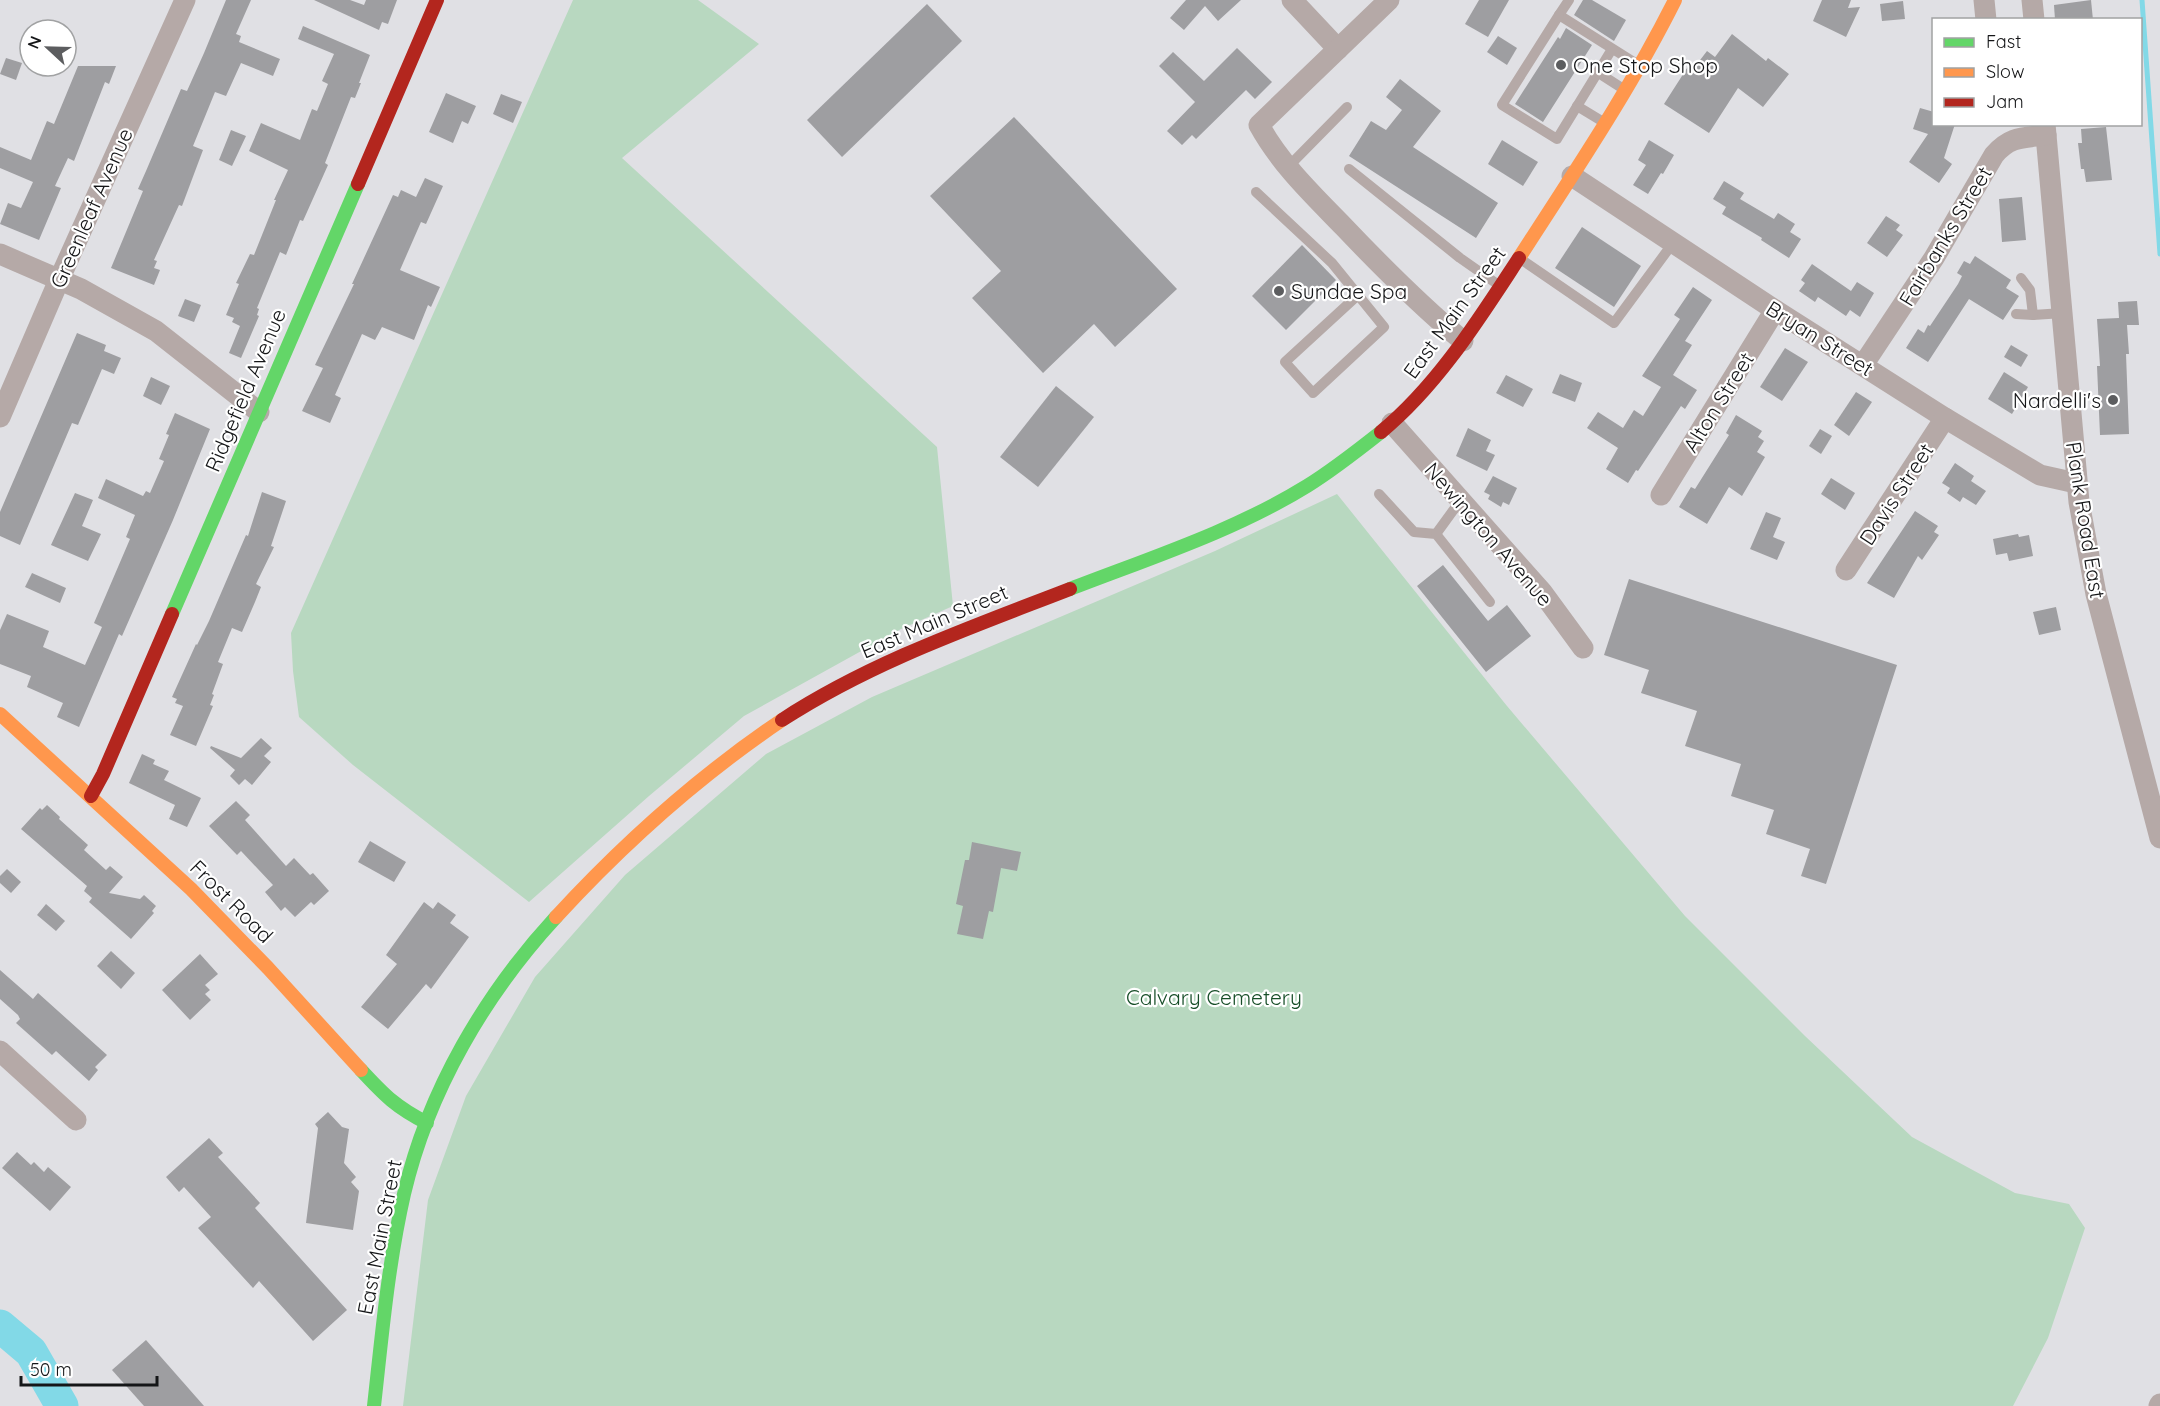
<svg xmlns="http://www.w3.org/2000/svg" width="2160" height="1406" font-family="Quicksand,sans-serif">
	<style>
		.green { fill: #b8d8c0 }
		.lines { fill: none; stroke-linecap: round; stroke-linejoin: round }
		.stream { stroke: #82d9e7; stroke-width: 5 }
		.river { stroke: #82d9e7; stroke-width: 33 }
		.building { fill: #9e9ea1 }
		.lane { stroke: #b5a9a7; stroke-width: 10 }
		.street { stroke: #b5a9a7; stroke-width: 21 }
		.fast { stroke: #63d668; stroke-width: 14 }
		.slow { stroke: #ff974d; stroke-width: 14 }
		.jam { stroke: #b3261e; stroke-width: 14 }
		.poi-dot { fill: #5c5d5f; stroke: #fff; stroke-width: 2 }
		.labels { text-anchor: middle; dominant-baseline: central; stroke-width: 4.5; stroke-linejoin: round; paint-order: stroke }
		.poi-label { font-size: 21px; fill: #151618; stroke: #fff; text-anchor: start }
		.street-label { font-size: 21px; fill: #151618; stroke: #fff }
		.park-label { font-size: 21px; fill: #174e28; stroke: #fff }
	</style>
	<rect width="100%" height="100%" fill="#e0e0e4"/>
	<g class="green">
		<path d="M573,0H698L759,44L622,158L937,447L953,606L901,629L744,716L649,796L529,902L353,765L299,717L293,671L291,633Z"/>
		<path d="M1337,494L1507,706L1685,916L1805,1036L1912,1137L2015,1193L2069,1204L2085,1228L2048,1338L2013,1406H403L428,1200L466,1096L535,977L625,875L766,754L872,697L1215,551Z"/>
	</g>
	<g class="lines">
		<path class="stream" d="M2142,0L2160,254"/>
		<path class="river" d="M0,1326L31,1352L62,1406"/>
	</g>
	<g class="building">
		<path d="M226,0H251L236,34L241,36L239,42L280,59L273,76L241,63L226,96L215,92L193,146L203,150L182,206L179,205L154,260L157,261L154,268L160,270L154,285L111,268L143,191L138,189L146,171L181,89L187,91L204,53Z"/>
		<path d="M314,0H350L364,5L366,0H397L388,24L382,22L379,30Z"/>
		<path d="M1186,0H1241L1218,21L1205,6L1184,30L1170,18Z"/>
		<path d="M1479,0H1509L1488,37L1465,24Z"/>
		<path d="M1583,0H1592L1626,20L1614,41L1574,15Z"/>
		<path d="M1822,0H1851L1848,8L1860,7L1846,37L1813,21Z"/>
		<path d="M2091,0L2093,20H2055L2054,5Z"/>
		<path d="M1903,1L1905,19L1882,21L1880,4Z"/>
		<path d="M927,4L962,41L842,157L807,120Z"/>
		<path d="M303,26L370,55L359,83H361L355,98L351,97L325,163L328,165L303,221L300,220L286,255L280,252L257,308L259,309L257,315L259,316L241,358L229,353L240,326L232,322L234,318L226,315L239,284L236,283L250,254L254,255L276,200H274L288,170L249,151L261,123L300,140L312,109L317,111L328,84L322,81L334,54L298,39Z"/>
		<path d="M1566,28L1592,45L1543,122L1515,104L1558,37L1560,39Z"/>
		<path d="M1732,34L1766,61L1768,58L1789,74L1763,107L1738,88L1709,133L1664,104L1689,65L1694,68L1707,51L1715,57Z"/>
		<path d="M1498,36L1517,48L1507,65L1487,52Z"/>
		<path d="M1237,48L1272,82L1255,99L1246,90L1196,139L1192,135L1182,145L1167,131L1195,102L1159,66L1173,52L1204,81Z"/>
		<path d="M6,58L22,63L16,80L0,74Z"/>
		<path d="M78,66H116L109,84L105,82L74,161L68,158L55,186L61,188L39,240L0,224L8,203L21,208L33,182L0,168V147L31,160L47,121L54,124Z"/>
		<path d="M1400,79L1441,111L1413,147L1498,203L1476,238L1349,156L1371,121L1386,130L1402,110L1386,97Z"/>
		<path d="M446,93L476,106L468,124L462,121L453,143L429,132Z"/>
		<path d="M501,94L522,102L513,123L493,114Z"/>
		<path d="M1920,108L1934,112V125L1955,124L1944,158L1952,164L1939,183L1909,162L1928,134L1913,129Z"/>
		<path d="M1014,117L1177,289L1115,347L1094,324L1043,373L972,298L1001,271L930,196Z"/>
		<path d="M2106,127L2112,180L2086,182L2084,169H2081L2078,143H2082L2081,129Z"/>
		<path d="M231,130L246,136L232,166L219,160Z"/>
		<path d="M1502,140L1538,162L1523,186L1488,164Z"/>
		<path d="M1649,140L1674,155L1663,174L1661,173L1648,194L1633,185L1646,165L1638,160Z"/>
		<path d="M425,178L443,186L426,224L421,222L400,270L440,287L431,307L428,305L414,340L382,327L375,340L362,334L335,395L341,398L330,423L302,411L323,368L315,365L354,284H352L393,195L398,197L401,190L416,197Z"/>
		<path d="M1724,181L1744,193L1740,199L1774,219L1778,213L1795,224L1790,232L1801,239L1789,258L1761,240L1762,238L1722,214L1726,207L1713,199Z"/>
		<path d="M2022,197L2026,240L2002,242L1999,199Z"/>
		<path d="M1886,216L1900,225L1896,230L1903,235L1887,257L1867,243Z"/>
		<path d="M1582,227L1641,266L1614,307L1555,268Z"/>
		<path d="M1302,245L1336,280L1286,330L1252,296Z"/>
		<path d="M1975,256L2011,280L2006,288L2019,296L2003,320L1969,299L1928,362L1906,348L1918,329L1924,333L1928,325L1930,326L1958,284L1962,276L1957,273L1964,261L1970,264Z"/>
		<path d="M1812,264L1851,291L1857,282L1874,293L1860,317L1850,310L1846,316L1818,297L1815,302L1799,291L1805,283L1801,280Z"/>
		<path d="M1693,287L1712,300L1685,341L1692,345L1673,375L1697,390L1685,409L1681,406L1638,471L1636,470L1628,483L1606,469L1618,448L1587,428L1598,412L1623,428L1634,410L1643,416L1661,387L1642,376L1680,319L1674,315Z"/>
		<path d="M185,299L201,305L194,322L178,316Z"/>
		<path d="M2137,301L2139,325H2127L2129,354H2126L2129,434L2100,435L2097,366H2100L2097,319L2119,318L2118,302Z"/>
		<path d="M77,333L106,345L104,351L121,358L114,374L102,369L78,425L72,423L20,545L0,536V512Z"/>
		<path d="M2011,345L2028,355L2021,367L2004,357Z"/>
		<path d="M1785,348L1808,362L1782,401L1760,387Z"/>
		<path d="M2004,372L2028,387L2012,414L1988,399Z"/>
		<path d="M1560,374L1582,383L1575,402L1552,393Z"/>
		<path d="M1506,375L1533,389L1523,407L1496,393Z"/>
		<path d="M151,377L170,386L161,405L143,396Z"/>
		<path d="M1056,386L1094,417L1038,487L1000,457Z"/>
		<path d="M1856,392L1872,402L1849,436L1834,425Z"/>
		<path d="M175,413L210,429L173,520L122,636L119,634L79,727L57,717L63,703L27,687L31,676L0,664V630L7,614L49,631L43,647L85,665L102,627L94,623L130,539L126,537L135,515L98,498L106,479L143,496L146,491L150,493L164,461L159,459L169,435L166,434Z"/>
		<path d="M1736,415L1762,431L1758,437L1764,441L1757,452L1765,457L1742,496L1729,487L1707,524L1679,507L1691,487L1695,489L1729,435L1726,433Z"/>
		<path d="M1468,428L1491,440L1486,451L1495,455L1487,471L1456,456Z"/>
		<path d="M1820,429L1832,436L1821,454L1809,446Z"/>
		<path d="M1955,463L1974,476L1971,481L1986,491L1976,505L1963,497L1960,502L1947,493L1950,488L1942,483Z"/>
		<path d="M1493,476L1517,488L1509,505L1503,502L1501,507L1488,499L1490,495L1484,492Z"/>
		<path d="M1831,478L1855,493L1845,510L1821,494Z"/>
		<path d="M262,492L286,501L271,546L274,547L256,584L261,587L255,602L242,632L232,628L218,662L223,664L212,694L214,695L210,705L213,706L196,746L170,735L183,706L175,703L177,699L172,697L196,644L197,645L209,621L246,535L248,536Z"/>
		<path d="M75,493L93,500L82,526L101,534L88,561L51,545Z"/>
		<path d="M1915,511L1938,526L1934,532L1939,535L1922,560L1918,556L1894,598L1867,583Z"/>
		<path d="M1766,512L1781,518L1773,537L1785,542L1777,560L1750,549Z"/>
		<path d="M2018,534L2019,537L2029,535L2033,556L2009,561L2007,553L1996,555L1993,539Z"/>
		<path d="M1443,565L1488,621L1507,605L1531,636L1486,672L1417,586Z"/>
		<path d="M32,573L66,588L60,603L25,587Z"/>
		<path d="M1629,579L1897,665L1826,884L1801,876L1810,849L1766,834L1774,810L1731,796L1741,764L1685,746L1697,711L1641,693L1649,670L1604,655Z"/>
		<path d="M2056,607L2061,630L2039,635L2033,612Z"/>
		<path d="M261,738L272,748L264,756L271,762L252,785L245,779L239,785L230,776L235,770L210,748L211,746L241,758Z"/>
		<path d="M142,754L155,760L153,764L169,771L164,780L201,798L187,827L169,819L175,805L129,783Z"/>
		<path d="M236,801L250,815L245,820L286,866L294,858L310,875L313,873L329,891L314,905L311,902L295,917L285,907L281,911L265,892L273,885L241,851L237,855L209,826Z"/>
		<path d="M47,805L60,817L59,819L88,845L84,850L106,870L110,866L123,877L109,893L140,899L144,895L156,906L152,911L154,913L131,939L89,902L92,898L84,891L87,886L21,829L40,808L42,810Z"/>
		<path d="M370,841L406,862L394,882L358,862Z"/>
		<path d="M972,842L1021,852L1017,871L1001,868L993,912L989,911L983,939L957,934L963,906L956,904L965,860H969Z"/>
		<path d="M7,869L21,882L11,893L0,883V876Z"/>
		<path d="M424,902L433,909L438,902L456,915L450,923L469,937L431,989L426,984L388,1029L361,1007L397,964L386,955Z"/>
		<path d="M46,904L65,921L56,931L37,915Z"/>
		<path d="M111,951L135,973L121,989L97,966Z"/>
		<path d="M200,954L218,974L205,985L210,990L205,994L211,1000L190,1020L162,990Z"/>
		<path d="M0,970L33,999L38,993L107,1055L95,1067L98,1070L89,1081L56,1051L52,1055L16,1023L20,1019L18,1015L0,999Z"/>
		<path d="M328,1112L342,1127L349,1129L344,1163L356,1177L351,1182L359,1191L353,1230L306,1223L318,1128L315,1124Z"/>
		<path d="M209,1138L223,1153L218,1157L260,1203L255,1208L347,1310L313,1341L259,1281L253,1288L198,1228L211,1217L184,1187L179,1192L166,1177Z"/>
		<path d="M17,1152L31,1165L34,1162L44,1172L48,1167L71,1187L50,1211L2,1168Z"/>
		<path d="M146,1340L204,1406H144L112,1370Z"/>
	</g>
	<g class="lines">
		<g class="lane">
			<path d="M1569,0L1559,15L1640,66"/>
			<path d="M1559,15L1502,105L1557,139L1612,49"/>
			<path d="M1597,72L1625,90"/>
			<path d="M1577,106L1605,123"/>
			<path d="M1287,168L1347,107"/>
			<path d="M1349,169L1460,258L1500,286"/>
			<path d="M1256,192L1332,263L1384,327L1313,393L1285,362L1358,295"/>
			<path d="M1519,258L1614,323L1673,243"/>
			<path d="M2021,278L2030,290L2033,315L2063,313"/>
			<path d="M2016,314L2033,315"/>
			<path d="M1379,494L1414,532L1436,534L1490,602"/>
			<path d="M1436,534L1460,501"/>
		</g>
		<g class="street">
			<path d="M1292,0L1338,49"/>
			<path d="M1389,0L1259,125C1281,165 1313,195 1344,227C1382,267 1421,306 1463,341"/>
			<path d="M1984,0L1986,20"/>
			<path d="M2032,0L2034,20"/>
			<path d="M2045,124L2079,502L2096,594L2160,838"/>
			<path d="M1572,176L1775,310L1945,418L2040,475L2076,483"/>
			<path d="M0,254L81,289L156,331L259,412"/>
			<path d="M1863,365L1934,258L1994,155C2010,136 2023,138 2046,135"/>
			<path d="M0,417L59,280L185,0"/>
			<path d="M1392,423L1542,592L1583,648"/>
			<path d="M1661,495L1775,310"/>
			<path d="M1846,570L1945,418"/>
			<path d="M0,1051L76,1120"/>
			<path d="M2159,1406L2160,1404"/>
		</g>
		<g class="fast">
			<path d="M1070,589C1150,558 1234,531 1307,486C1333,470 1357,451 1381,432"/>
			<path d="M172,614L358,184"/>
			<path d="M361,1070C385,1096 396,1107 427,1123"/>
			<path d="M374,1406C382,1335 388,1264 404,1194C428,1091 485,994 556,917"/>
		</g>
		<g class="slow">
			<path d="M1519,258C1573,174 1630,90 1675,0"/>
			<path d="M0,714L191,889L268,968L361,1070"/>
			<path d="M556,917C624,843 699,776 782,720"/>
		</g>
		<g class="jam">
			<path d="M358,184L437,0"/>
			<path d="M1381,432C1438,385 1479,319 1519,258"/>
			<path d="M782,720C871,662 972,627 1070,589"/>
			<path d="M91,796L103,774L172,614"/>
		</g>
	</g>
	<g class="poi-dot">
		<circle cx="1561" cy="65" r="6"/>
		<circle cx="1279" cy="291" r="6"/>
		<circle cx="2113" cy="400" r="6"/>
	</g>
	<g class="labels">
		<g class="poi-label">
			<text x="1573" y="65">One Stop Shop</text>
			<text x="1291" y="291">Sundae Spa</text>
			<text x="2101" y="400" text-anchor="end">Nardelli's</text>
		</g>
		<g class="street-label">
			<text transform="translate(91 208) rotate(-66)">Greenleaf Avenue</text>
			<text transform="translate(1945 236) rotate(-59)">Fairbanks Street</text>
			<text transform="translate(1454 312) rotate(-54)">East Main Street</text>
			<text transform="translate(1820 338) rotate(32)">Bryan Street</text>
			<text transform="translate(245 390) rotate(-67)">Ridgefield Avenue</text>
			<text transform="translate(1718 402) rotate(-58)">Alton Street</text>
			<text transform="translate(1896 494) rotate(-57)">Davis Street</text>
			<text transform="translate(2086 520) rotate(81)">Plank Road East</text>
			<text transform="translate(1489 534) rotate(49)">Newington Avenue</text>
			<text transform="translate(934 621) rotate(-23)">East Main Street</text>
			<text transform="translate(232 901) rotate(45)">Frost Road</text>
			<text transform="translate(379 1237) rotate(-79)">East Main Street</text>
		</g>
		<g class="park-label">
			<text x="1214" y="997">Calvary Cemetery</text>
		</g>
	</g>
	<rect x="1932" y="18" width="210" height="108" fill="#ffffff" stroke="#a1a2a3" stroke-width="1.5"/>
	<rect x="1944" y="38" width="30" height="9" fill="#63d668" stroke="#a1a2a3" stroke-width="1.5"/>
	<text x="1986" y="48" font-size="18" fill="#151618">Fast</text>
	<rect x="1944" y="68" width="30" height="9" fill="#ff974d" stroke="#a1a2a3" stroke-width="1.5"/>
	<text x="1986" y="78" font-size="18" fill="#151618">Slow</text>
	<rect x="1944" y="98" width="30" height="9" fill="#b3261e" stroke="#a1a2a3" stroke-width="1.5"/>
	<text x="1986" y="108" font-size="18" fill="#151618">Jam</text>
	<g transform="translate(48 48) rotate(292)"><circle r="28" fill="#ffffff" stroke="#a1a2a3" stroke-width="1.5"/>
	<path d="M0-4.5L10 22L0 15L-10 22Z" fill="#5c5d5f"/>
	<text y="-9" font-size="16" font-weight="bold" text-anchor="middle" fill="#151618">N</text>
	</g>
	<path d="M21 1376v9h136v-9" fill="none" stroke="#151618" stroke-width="3"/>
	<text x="30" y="1376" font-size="18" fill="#151618" stroke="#ffffff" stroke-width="4.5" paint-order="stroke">50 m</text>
</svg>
